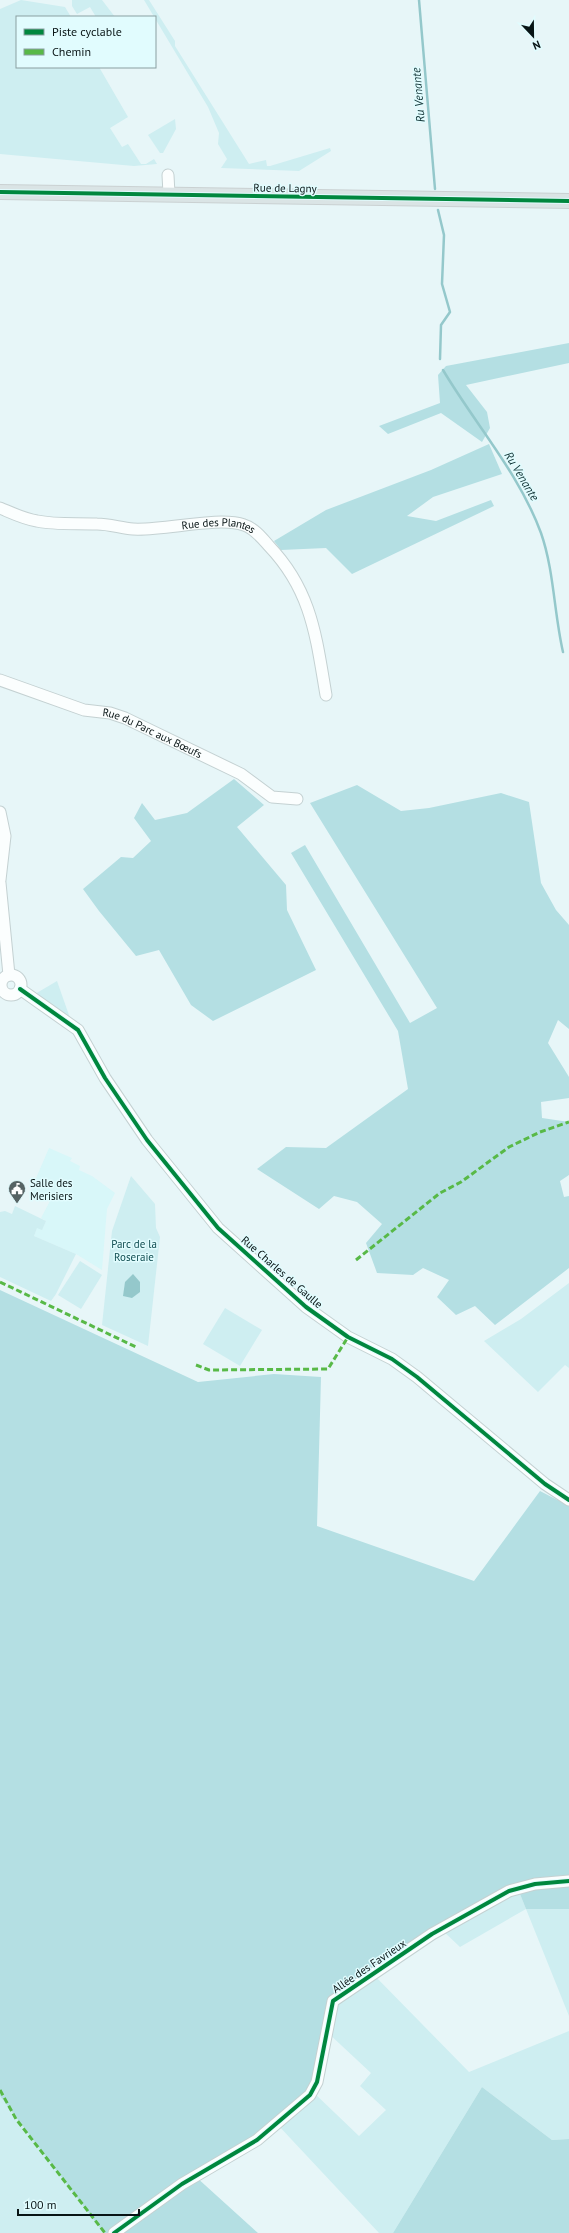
<svg xmlns="http://www.w3.org/2000/svg" width="569" height="2233" font-family="'PT Sans',sans-serif">
	<style>
		.built { fill: #d8f7f9 }
		.green { fill: #ceeef1 }
		.forest { fill: #b4dfe3 }
		.water { fill: #94c8cb }
		.lines { fill: none; stroke-linecap: round; stroke-linejoin: round }
		.stream { stroke: #94c8cb; stroke-width: 2.5 }
		.minor-casing { stroke: #c4d1d2; stroke-width: 13 }
		.major-casing { stroke: #cad1d2; stroke-width: 16 }
		.minor { stroke: #fbfefe; stroke-width: 11 }
		.major { stroke: #dae4e5; stroke-width: 14 }
		.quiet { stroke: #58b947; stroke-width: 3; stroke-dasharray: 6 3; stroke-linecap: butt }
		.cycleway-casing { stroke: #e1fcfe; stroke-width: 6 }
		.cycleway { stroke: #00873e; stroke-width: 4 }
		.labels { text-anchor: middle; dominant-baseline: central; stroke-width: 3; stroke-linejoin: round; paint-order: stroke }
		.street-label { font-size: 11px; fill: #081415; stroke: #e1fcfe }
		.poi-label { font-size: 11px; fill: #081415; stroke: #e1fcfe; text-anchor: start }
		.park-label { font-size: 11px; fill: #114e52; stroke: #e1fcfe }
		.water-label { font-size: 12px; font-style: italic; fill: #123436; stroke: #e1fcfe }
	</style>
	<rect width="100%" height="100%" fill="#e7f6f8"/>
	<path class="built" d="M49,1148L72,1158L70,1161L80,1166L79,1170L92,1176L115,1193L107,1209L102,1270L76,1254L34,1236L37,1227L42,1229L46,1221L41,1218L51,1199L30,1192Z"/>
	<g class="green">
		<path d="M21,0L65,7L71,17H17V67H99L128,117L110,128L122,147L128,144L141,164H146L154,159L157,164L134,166L0,154V9Z"/>
		<path d="M72,0H102L115,17H96L90,7L77,14L72,6Z"/>
		<path d="M144,0H149L175,41V46L249,164L266,160L267,166H270L330,148L331,151L299,171L221,168L227,159L218,144L219,133L208,107Z"/>
		<path d="M175,119L176,129L163,153H160L148,135Z"/>
		<path d="M57,981L70,1018L35,994Z"/>
		<path d="M131,1176L155,1204L156,1228L160,1237L148,1346L102,1325L112,1231Z"/>
		<path d="M15,1206L46,1221L42,1230L37,1228L34,1236L76,1254L56,1294L51,1301L0,1277V1212L5,1211L12,1214Z"/>
		<path d="M80,1261L102,1275L81,1309L58,1295Z"/>
		<path d="M569,1283V1368L565,1365L538,1392L484,1341L521,1319Z"/>
		<path d="M225,1308L262,1330L240,1366L203,1344Z"/>
		<path d="M518,1889L526,1909H569V2016L526,1909L460,1947L441,1929Z"/>
		<path d="M373,1974L469,2072L569,2031V2139L552,2140L482,2087L393,2233H379L277,2124L312,2091L359,2136L386,2110L360,2086L371,2073L327,2032L333,2001Z"/>
		<path d="M0,2096L104,2230V2233H0Z"/>
	</g>
	<g class="forest">
		<path d="M569,343V363L466,385L487,412L490,428L482,442L441,413L388,434L379,426L440,403L438,375L446,366Z"/>
		<path d="M489,444L502,474L433,497L407,516L436,521L491,500L494,506L352,574L326,548L281,550L274,541L326,510L431,470Z"/>
		<path d="M234,779L264,805L237,827L286,885L287,910L316,970L213,1021L191,1005L159,950L136,956L99,911L83,889L121,857L133,858L151,841L134,818L142,803L155,820L187,813Z"/>
		<path d="M357,785L401,811L429,808L501,793L529,802L541,883L556,910L569,925V1029L558,1020L548,1043L569,1077V1098L541,1102L542,1118L569,1122V1175L560,1181L564,1197L569,1196V1268L495,1325L475,1306L456,1315L437,1297L449,1280L423,1268L413,1275L377,1273L366,1243L382,1224L357,1202L334,1196L319,1209L257,1169L286,1147L326,1148L408,1089L398,1031L291,853L305,845L410,1023L437,1008L310,803Z"/>
		<path d="M0,1290L198,1382L274,1374L321,1377L317,1526L474,1581L540,1491L569,1506V1909H526L518,1889L509,1891L333,2001L317,2082L257,2140L195,2176L258,2233H104L0,2096Z"/>
		<path d="M482,2087L552,2140L569,2139V2233H393Z"/>
	</g>
	<path class="water" d="M133,1274L140,1282V1292L132,1298L123,1296L125,1282Z"/>
	<g class="lines">
		<g class="stream">
			<path d="M419,0L435,189"/>
			<path d="M438,210L444,235L442,284L450,312L441,325L440,359"/>
			<path d="M443,370C475,424 519,473 541,533C554,570 554,613 563,652"/>
		</g>
		<defs>
			<g id="minor">
				<path d="M168,175L169,194"/>
				<path id="s1" d="M0,508C12,513 24,519 37,521C56,525 77,523 97,524C109,524 121,528 133,529C164,531 218,516 244,525C254,528 262,538 269,546C312,591 316,637 326,695"/>
				<path id="s2" d="M0,680L84,710L110,713L125,718L241,774L272,797L297,799"/>
				<path d="M0,812L5,836L0,880"/>
				<path d="M0,883L9,975"/>
				<circle cx="11" cy="985" r="10"/>
				<path d="M20,989L78,1030L105,1078L147,1140L218,1228L306,1307L348,1337L392,1359L417,1377L545,1484L569,1500"/>
				<path d="M114,2233L182,2184L257,2140L310,2095L317,2082L333,2001L432,1934L509,1891L535,1884L569,1881"/>
			</g>
			<path id="major" d="M0,192L569,201"/>
		</defs>
		<use href="#minor" class="minor-casing"/>
		<use href="#major" class="major-casing"/>
		<use href="#minor" class="minor"/>
		<use href="#major" class="major"/>
		<g class="quiet">
			<path d="M356,1260L440,1193L461,1182L509,1147L540,1132L569,1122"/>
			<path d="M0,1282L138,1348"/>
			<path d="M196,1365L209,1370L328,1369L348,1337"/>
			<path d="M0,2090L16,2119L105,2233"/>
		</g>
		<defs>
			<g id="cycleway">
				<path d="M0,192L569,201"/>
				<path d="M20,989L78,1030L105,1078L147,1140L218,1228L306,1307L348,1337L392,1359L417,1377L545,1484L569,1500"/>
				<path d="M114,2233L182,2184L257,2140L310,2095L317,2082L333,2001L432,1934L509,1891L535,1884L569,1881"/>
			</g>
		</defs>
		<use href="#cycleway" class="cycleway-casing"/>
		<use href="#cycleway" class="cycleway"/>
	</g>
	<defs>
		<symbol id="civic-pin" viewBox="-11 -11 22 30"><path d="M0 17L-7.5 6A9.5 9.5 0 1 1 7.5 6Z" fill="#566364" stroke="#e1fcfe"/><path d="M-.6-6.5H3V-4.5H.6V-3L4-1V1h2V6H-6V1h2V-1L-.6-3ZM-1.2 2.5V6h2.4V2.5Z" fill="#fff"/></symbol>
	</defs>
	<g fill-rule="evenodd">
		<use href="#civic-pin" x="7" y="1179" width="20" height="27"/>
	</g>
	<g class="labels">
		<g class="street-label">
			<text transform="translate(285 188) rotate(1)">Rue de Lagny</text>
			<text stroke="none"><textPath href="#s1" startOffset="222">Rue des Plantes</textPath></text>
			<text stroke="none"><textPath href="#s2" startOffset="162">Rue du Parc aux Bœufs</textPath></text>
			<text transform="translate(282 1272) rotate(41)">Rue Charles de Gaulle</text>
			<text transform="translate(369 1966) rotate(-34)">Allée des Favrieux</text>
		</g>
		<g class="poi-label">
			<text x="30" y="1183">Salle des<tspan x="30" dy="13">Merisiers</tspan></text>
		</g>
		<g class="park-label">
			<text x="134" y="1244">Parc de la<tspan x="134" dy="13">Roseraie</tspan></text>
		</g>
		<g class="water-label">
			<text transform="translate(418 95) rotate(-95)">Ru Venante</text>
			<text transform="translate(522 476) rotate(59)">Ru Venante</text>
		</g>
	</g>
	<rect x="16" y="16" width="140" height="52" fill="#e1fcfe" stroke="#8a9fa1"/>
	<rect x="24" y="29" width="20" height="6" fill="#00873e" stroke="#8a9fa1"/>
	<text x="52" y="36" font-size="12" fill="#081415">Piste cyclable</text>
	<rect x="24" y="49" width="20" height="6" fill="#58b947" stroke="#8a9fa1"/>
	<text x="52" y="56" font-size="12" fill="#081415">Chemin</text>
	<g transform="translate(533 36) rotate(158)" stroke="#e1fcfe" stroke-width="3" paint-order="stroke">
	<path d="M0-3L7 15L0 10L-7 15Z" fill="#081415"/>
	<text y="-6" font-size="11" font-weight="bold" text-anchor="middle" fill="#081415">N</text>
	</g>
	<path d="M18 2209v6h121v-6" fill="none" stroke="#081415" stroke-width="2"/>
	<text x="24" y="2209" font-size="12" fill="#081415" stroke="#e1fcfe" stroke-width="3" paint-order="stroke">100 m</text>
</svg>
